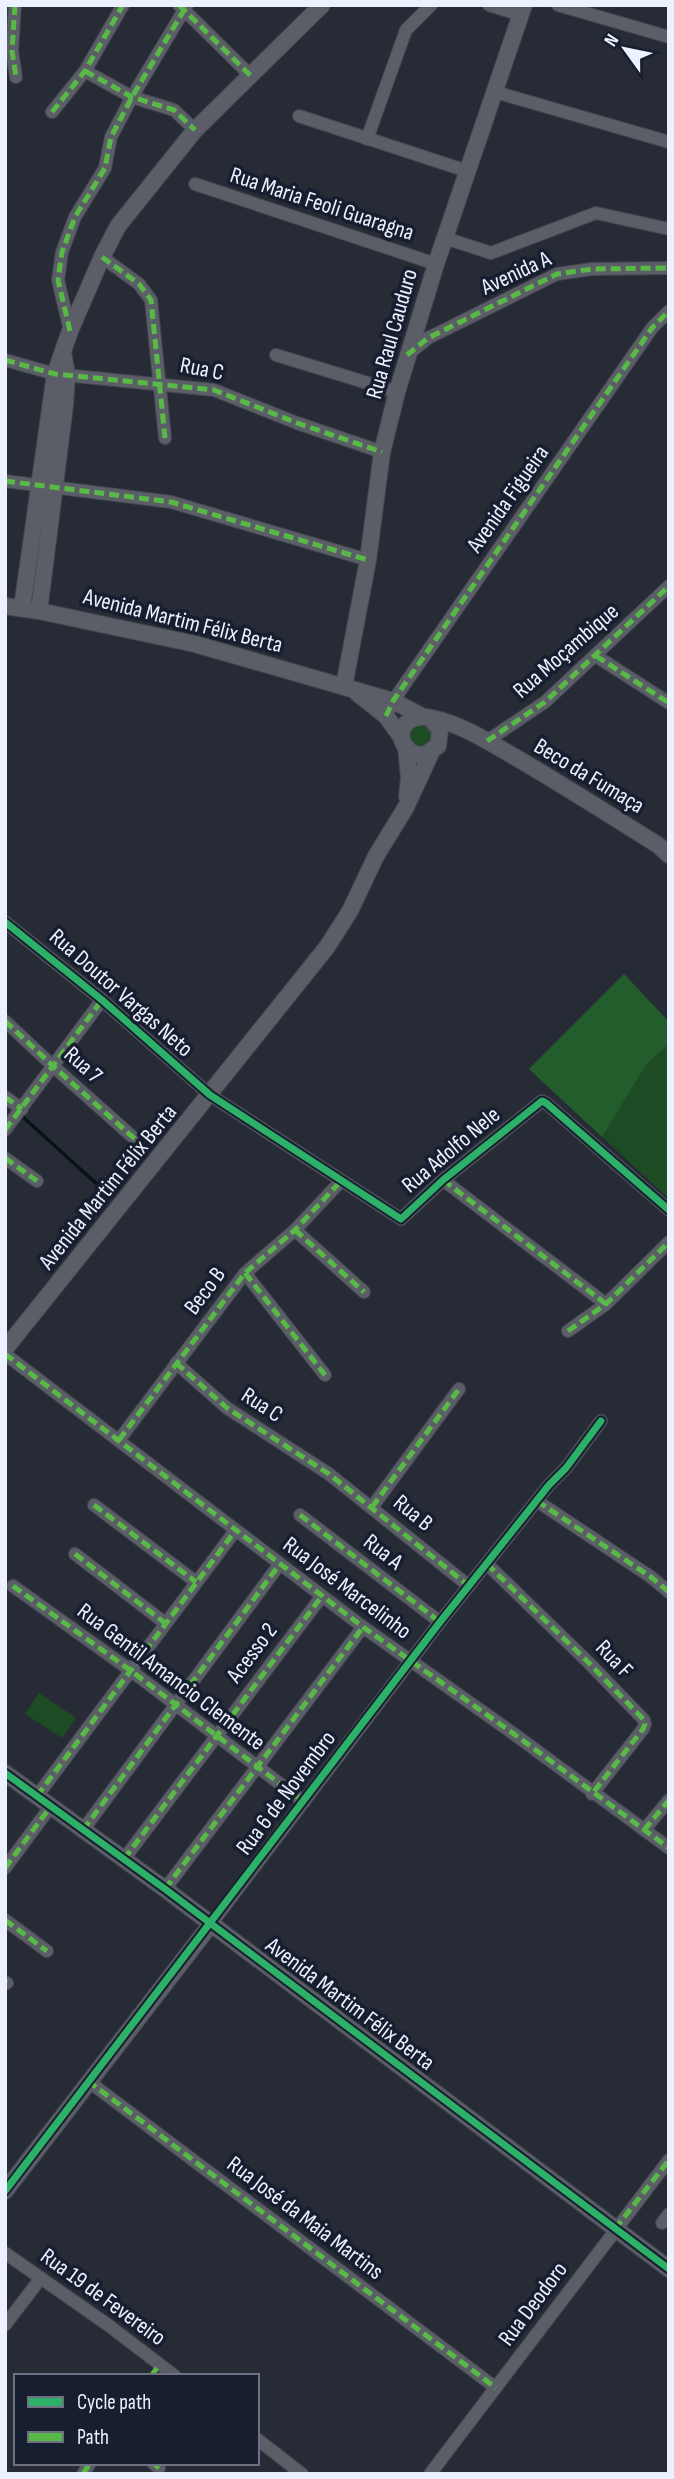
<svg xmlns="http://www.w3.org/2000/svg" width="674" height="2479" font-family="'Sofia Sans Condensed',sans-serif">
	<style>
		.green { fill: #1c4b24 }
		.forest { fill: #235d2c }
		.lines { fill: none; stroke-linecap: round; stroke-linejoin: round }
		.stream { stroke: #061415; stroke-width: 3.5 }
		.street-casing { stroke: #444851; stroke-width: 14 }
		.secondary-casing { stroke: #444851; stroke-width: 18 }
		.street { stroke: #5b5e66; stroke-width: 12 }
		.secondary { stroke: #5b5e66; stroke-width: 16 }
		.quiet { stroke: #58b947; stroke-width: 5; stroke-dasharray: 10 5; stroke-linecap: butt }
		.cycleway-casing { stroke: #171e30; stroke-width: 11 }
		.cycleway { stroke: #2db169; stroke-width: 7 }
		.labels { text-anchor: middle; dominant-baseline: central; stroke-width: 7; stroke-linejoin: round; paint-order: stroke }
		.street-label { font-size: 23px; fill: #ebf1fe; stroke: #171e30 }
	</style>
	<rect width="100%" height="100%" fill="#262b35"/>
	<g class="green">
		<path d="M426,724L435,733L429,749L412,746L409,733L414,726Z"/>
		<path d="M624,974L669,1022V1199L529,1069Z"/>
		<path d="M39,1693L76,1718L62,1738L25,1714Z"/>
	</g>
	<path class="forest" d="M624,974L669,1022V1044L647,1063L602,1137L529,1069Z"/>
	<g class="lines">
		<path class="stream" d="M23,1117L110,1196"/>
		<defs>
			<g id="street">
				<path d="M15,5L12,51L16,77"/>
				<path d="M179,5L251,76"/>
				<path d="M489,5L521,15"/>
				<path d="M558,5L669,37"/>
				<path d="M85,71L132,97L174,110L195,130"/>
				<path d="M495,92L669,142"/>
				<path d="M52,112L85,71L123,5"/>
				<path d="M299,116L467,171"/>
				<path d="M367,139L406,30L431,5"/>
				<path d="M195,184L436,264"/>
				<path d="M445,238L491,253L596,213L669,229"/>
				<path d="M102,257L139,284L151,300L165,438"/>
				<path d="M70,331L58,280L62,252L75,217L105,168L111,137L132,97L187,5"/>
				<path d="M276,355L397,392"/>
				<path d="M407,355L428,338L557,274L592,269L669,268"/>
				<path d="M5,360L55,374L214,390L297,423L382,452"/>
				<path d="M5,481L171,502L368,560"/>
				<path d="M596,656L669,703"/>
				<path d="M386,716L393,701L652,328L669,311"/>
				<path d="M487,741L545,702L669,586"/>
				<path d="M5,922L102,1000L210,1095L401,1219L443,1180L542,1101L546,1103L669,1210"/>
				<path d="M5,1021L54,1067L135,1139"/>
				<path d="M5,1097L22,1109"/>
				<path d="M5,1130L102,1000"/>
				<path d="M5,1158L37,1181"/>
				<path d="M443,1180L606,1304"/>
				<path d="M295,1230L364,1292"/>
				<path d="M245,1273L325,1375"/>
				<path d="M568,1331L606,1304L669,1242"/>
				<path d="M5,1354L363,1627L514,1734L669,1848"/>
				<path d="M176,1363L227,1408L329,1474L469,1586"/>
				<path d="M119,1440L245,1273L295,1230L341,1181"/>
				<path d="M537,1501L651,1577L669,1592"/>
				<path d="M94,1505L196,1582"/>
				<path d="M372,1507L459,1389"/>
				<path d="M300,1515L440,1622"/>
				<path d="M75,1554L165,1623"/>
				<path d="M487,1564L588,1662L644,1720L645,1724L643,1729L592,1794"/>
				<path d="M13,1586L130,1670L304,1802"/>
				<path d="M37,1796L235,1531"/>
				<path d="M83,1830L279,1565"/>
				<path d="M644,1830L669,1800"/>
				<path d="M124,1859L322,1596"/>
				<path d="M5,1868L51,1806"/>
				<path d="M165,1889L363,1627"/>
				<path d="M5,1920L47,1951"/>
				<path d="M211,1924L440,1622L549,1485L566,1468L601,1421"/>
				<path d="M5,1982L7,1983"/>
				<path d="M88,2081L496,2388"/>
				<path d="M662,2223L669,2214"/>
				<path d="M5,2253L108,2325L175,2376"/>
				<path d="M5,2325L41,2278"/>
				<path d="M257,2439L302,2474"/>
				<path d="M153,2463L159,2468"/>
				<path d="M83,2474L90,2463"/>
				<path d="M430,2474L669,2160"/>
			</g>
			<g id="secondary">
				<path d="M5,606L39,611L195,644L393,701L420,715"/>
				<path d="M22,608L55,374L70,331L102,257L118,226L195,130L322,5"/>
				<path d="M39,611L65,405L67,375L63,352"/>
				<path d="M344,686L368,560L382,452L397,392L436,264L524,5"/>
				<path d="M357,693L386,716L402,738"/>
				<path d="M430,718L440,730L438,746L424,755C393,755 393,710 432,718C461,724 489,742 515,757C563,785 610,815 658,845L669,855"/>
				<path d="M406,747L409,777L407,797"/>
				<path d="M5,1349L327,947L350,911L376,856L406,807L431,753"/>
				<path d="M5,1773L165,1889L669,2269"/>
				<path d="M5,2191L211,1924"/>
			</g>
		</defs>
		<use href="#street" class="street-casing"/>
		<use href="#secondary" class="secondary-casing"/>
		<use href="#street" class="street"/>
		<use href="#secondary" class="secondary"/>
		<g class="quiet">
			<path d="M15,5L12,51L16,77"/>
			<path d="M179,5L251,76"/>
			<path d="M85,71L132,97L174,110L195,130"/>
			<path d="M52,112L85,71L123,5"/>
			<path d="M102,257L139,284L151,300L165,438"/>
			<path d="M70,331L58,280L62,252L75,217L105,168L111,137L132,97L187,5"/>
			<path d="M407,355L428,338L557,274L592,269L669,268"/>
			<path d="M5,360L55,374L214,390L297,423L382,452"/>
			<path d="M5,481L171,502L368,560"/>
			<path d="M596,656L669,703"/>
			<path d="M386,716L393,701L652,328L669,311"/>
			<path d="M487,741L545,702L669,586"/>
			<path d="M5,1021L54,1067L135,1139"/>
			<path d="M5,1097L22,1109"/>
			<path d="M5,1130L102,1000"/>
			<path d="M5,1158L37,1181"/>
			<path d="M443,1180L606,1304"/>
			<path d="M295,1230L364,1292"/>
			<path d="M245,1273L325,1375"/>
			<path d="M568,1331L606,1304L669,1242"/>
			<path d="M5,1354L363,1627L514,1734L669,1848"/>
			<path d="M176,1363L227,1408L329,1474L469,1586"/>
			<path d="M119,1440L245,1273L295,1230L341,1181"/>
			<path d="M537,1501L651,1577L669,1592"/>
			<path d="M94,1505L196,1582"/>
			<path d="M372,1507L459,1389"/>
			<path d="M300,1515L440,1622"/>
			<path d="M75,1554L165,1623"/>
			<path d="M487,1564L588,1662L644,1720L645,1724L643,1729L592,1794"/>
			<path d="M13,1586L130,1670L304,1802"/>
			<path d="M37,1796L235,1531"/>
			<path d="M83,1830L279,1565"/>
			<path d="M644,1830L669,1800"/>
			<path d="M124,1859L322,1596"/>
			<path d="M5,1868L51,1806"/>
			<path d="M165,1889L363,1627"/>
			<path d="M5,1920L47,1951"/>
			<path d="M5,1982L7,1983"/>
			<path d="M88,2081L496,2388"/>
			<path d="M615,2229L669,2160"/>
			<path d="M151,2376L160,2364"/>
			<path d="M153,2463L159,2468"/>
			<path d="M83,2474L90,2463"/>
		</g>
		<defs>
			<g id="cycleway">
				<path d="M5,922L102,1000L210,1095L401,1219L443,1180L542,1101L546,1103L669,1210"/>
				<path d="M5,1773L165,1889L669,2269"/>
				<path d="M5,2191L440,1622L549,1485L566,1468L601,1421"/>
			</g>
		</defs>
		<use href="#cycleway" class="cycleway-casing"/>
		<use href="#cycleway" class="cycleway"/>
	</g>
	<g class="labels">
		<g class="street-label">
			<text transform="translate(322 204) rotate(18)">Rua Maria Feoli Guaragna</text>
			<text transform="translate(516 273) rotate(-25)">Avenida A</text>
			<text transform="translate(392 334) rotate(-74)">Rua Raul Cauduro</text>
			<text transform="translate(202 369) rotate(11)">Rua C</text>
			<text transform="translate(508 499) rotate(-55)">Avenida Figueira</text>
			<text transform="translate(183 621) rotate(14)">Avenida Martim Félix Berta</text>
			<text transform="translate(566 651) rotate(-41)">Rua Moçambique</text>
			<text transform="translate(589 776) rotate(31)">Beco da Fumaça</text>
			<text transform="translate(121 993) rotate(41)">Rua Doutor Vargas Neto</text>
			<text transform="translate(83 1065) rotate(42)">Rua 7</text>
			<text transform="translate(451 1150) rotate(-40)">Rua Adolfo Nele</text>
			<text transform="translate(108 1187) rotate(-51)">Avenida Martim Félix Berta</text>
			<text transform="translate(205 1291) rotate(-53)">Beco B</text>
			<text transform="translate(262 1405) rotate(33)">Rua C</text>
			<text transform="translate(413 1513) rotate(39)">Rua B</text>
			<text transform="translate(383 1552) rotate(38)">Rua A</text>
			<text transform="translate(347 1588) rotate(37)">Rua José Marcelinho</text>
			<text transform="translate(252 1653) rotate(-53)">Acesso 2</text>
			<text transform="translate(614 1659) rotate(46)">Rua F</text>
			<text transform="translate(171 1677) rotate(37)">Rua Gentil Amancio Clemente</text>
			<text transform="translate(286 1793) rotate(-53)">Rua 6 de Novembro</text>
			<text transform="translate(350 2004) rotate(37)">Avenida Martim Félix Berta</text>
			<text transform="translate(305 2218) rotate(37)">Rua José da Maia Martins</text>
			<text transform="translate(103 2297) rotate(36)">Rua 19 de Fevereiro</text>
			<text transform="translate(533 2304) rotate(-53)">Rua Deodoro</text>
		</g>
	</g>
	<rect width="674" height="2479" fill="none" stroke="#ebf1fe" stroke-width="14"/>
	<rect x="14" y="2374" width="245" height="91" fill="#171e30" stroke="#6c7282" stroke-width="2"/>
	<rect x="28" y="2397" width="35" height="10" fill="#2db169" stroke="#6c7282" stroke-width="2"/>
	<text x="77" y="2409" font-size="21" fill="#ebf1fe">Cycle path</text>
	<rect x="28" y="2432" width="35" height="10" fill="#58b947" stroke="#6c7282" stroke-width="2"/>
	<text x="77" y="2444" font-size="21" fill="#ebf1fe">Path</text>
	<g transform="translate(625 49) rotate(303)" stroke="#171e30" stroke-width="5" paint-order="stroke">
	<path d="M0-5L12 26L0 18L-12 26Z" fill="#ebf1fe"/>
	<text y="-10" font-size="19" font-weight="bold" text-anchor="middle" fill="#ebf1fe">N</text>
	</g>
</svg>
